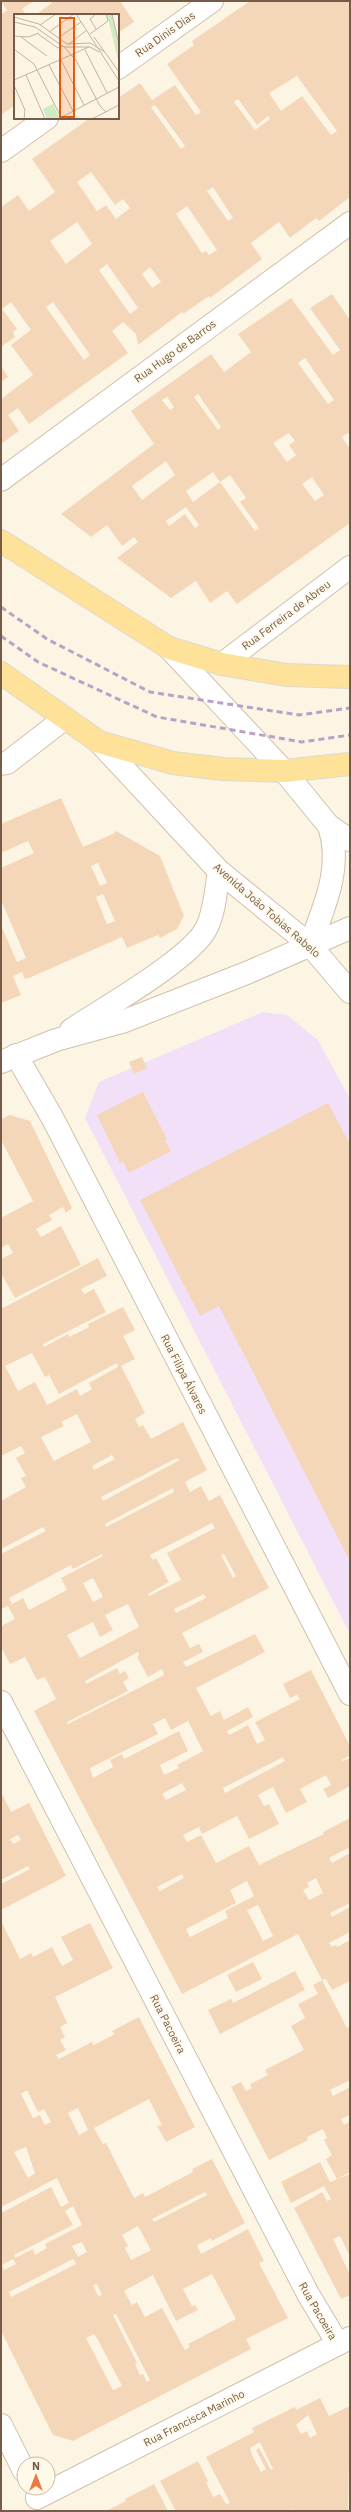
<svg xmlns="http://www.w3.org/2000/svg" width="351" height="2512" font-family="'IBM Plex Sans',sans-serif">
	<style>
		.education { fill: #f2e0f9 }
		.building { fill: #f4d6b9; fill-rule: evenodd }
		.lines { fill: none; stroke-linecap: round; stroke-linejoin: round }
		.minor-casing { stroke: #d1c0ac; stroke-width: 24 }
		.major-casing { stroke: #ded8d3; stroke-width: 24 }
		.minor { stroke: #fff; stroke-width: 22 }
		.major { stroke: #fee299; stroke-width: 22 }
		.rail { stroke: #b9a1c7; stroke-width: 3; stroke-dasharray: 6 4; stroke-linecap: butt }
		.labels { text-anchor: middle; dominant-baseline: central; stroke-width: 3.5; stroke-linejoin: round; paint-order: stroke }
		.street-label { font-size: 11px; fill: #765c48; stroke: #fff9ea }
		.inset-road { fill: none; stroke: #c3b3a0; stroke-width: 1 }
		.view { fill: #e8590c; fill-opacity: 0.15; stroke: #e8590c; stroke-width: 2 }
		.inset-edge { fill: none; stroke: #765c48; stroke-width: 2 }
	</style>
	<rect width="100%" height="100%" fill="#fdf5e3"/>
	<path class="education" d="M263,1012L287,1015L318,1040L350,1099V1634L85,1118L99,1082Z"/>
	<g class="building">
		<path d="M1,1H34L22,9L25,13L15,15V105L1,115V15L7,10Z"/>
		<path d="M50,1H120L134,22L118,33V15H35L52,3Z"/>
		<path d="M250,1H350V197L319,221L316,218L290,238L279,222L251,243L262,259L210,298L209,296L183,314L182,312L138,345L136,334L123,322L112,331L128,353L29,424L18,408L8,415L19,431L1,444V399L33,375L11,345L31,330L11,302L2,309L17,329L13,332L15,337L1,347V207L18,195L29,211L55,192L32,159L90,118H118V98L140,83L152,100L175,85L196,115L201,112L167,64L194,45L192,41ZM297,76L337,131L331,135L302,96L281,111L269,93ZM238,99L257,125L268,116L270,119L255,130L234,102ZM155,105L185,146L181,149L151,107ZM91,172L115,205L123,199L130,208L116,219L106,205L97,211L77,182ZM213,187L233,218L228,221L207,191ZM187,206L217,250L209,255L206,251L202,253L176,214ZM77,222L92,244L66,264L50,241ZM107,264L138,308L130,314L99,270ZM150,267L161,282L152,288L142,274ZM53,302L90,355L84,360L46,307Z"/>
		<path d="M332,294L350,320V435L348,433L342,437L350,449V523L237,604L227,591L210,603L196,581L171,598L117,558L138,542L134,537L122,546L107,525L91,537L61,514L154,444L131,411L211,354L224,372L251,352L238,334L291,298L333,355L340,350L310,308ZM305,358L334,400L328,404L298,363ZM198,394L221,427L218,430L194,397ZM167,397L174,407L170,410L162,400ZM289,433L295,441L289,445L296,455L287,462L273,443ZM166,461L175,475L142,500L132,486ZM213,472L220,482L230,475L246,498L240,502L259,528L255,531L220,482L193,502L186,491ZM312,477L324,495L315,501L302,484ZM186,507L199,525L195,528L185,514L169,526L166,521Z"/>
		<path d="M1,366L8,377L1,382Z"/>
		<path d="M61,798L83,847L113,834L116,831L160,856L184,916L177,929L160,938L158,935L127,948L122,937L29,978L25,979L22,972L13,976L21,995L1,1003V925L17,962L26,958L1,900V868L34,853L28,841L1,853V824ZM98,863L107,883L100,886L91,866ZM103,894L115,921L107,924L96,897Z"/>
		<path d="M142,1057L147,1068L134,1074L129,1062Z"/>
		<path d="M143,1092L167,1139L165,1140L171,1151L129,1173L123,1161L120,1163L97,1115Z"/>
		<path d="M328,1103L350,1144V1561L219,1306L200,1316L140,1200Z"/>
		<path d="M10,1115L30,1121L72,1208L66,1213L63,1207L49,1215L52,1220L36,1229L41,1237L61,1226L81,1265L15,1298L1,1273V1259L13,1253L8,1244L1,1248V1218L33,1201L1,1140V1119Z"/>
		<path d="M98,1258L107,1276L81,1289L84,1294L94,1289L106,1312L43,1344L44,1347L68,1334L69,1337L89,1327L88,1324L123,1307L135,1330L123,1336L135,1359L121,1366L145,1413L135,1419L139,1427L143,1425L151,1439L183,1422L207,1470L185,1482L190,1492L201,1486L209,1501L220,1495L269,1588L182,1633L190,1648L199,1644L203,1652L183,1662L186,1667L255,1634L265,1652L196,1688L211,1716L220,1711L224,1720L248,1707L253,1717L227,1731L229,1735L248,1725L257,1744L265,1740L255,1722L300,1699L297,1695L290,1698L283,1684L311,1670L350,1746V1755L342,1760L343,1761L350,1758V1786L328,1798L323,1789L331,1785L326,1775L300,1789L307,1802L286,1813L273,1787L258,1795L264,1806L269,1804L279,1824L249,1839L237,1816L202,1834L199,1827L183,1835L187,1842L201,1835L216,1863L249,1846L259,1865L324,1834L323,1832L350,1818V1903L330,1913L332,1917L350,1907V1932L329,1943L332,1947L336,1945L337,1947L350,1940V1981L332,1990L326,1979L322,1980L347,2028L350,2026V2080L330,2090L333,2096L350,2087V2115L341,2119L344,2125L350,2121V2172L337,2179L326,2159L332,2155L324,2140L327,2138L323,2129L307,2137L308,2140L269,2160L231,2087L241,2082L246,2091L252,2088L250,2084L268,2075L265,2070L304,2050L291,2026L305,2018L298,2004L318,1994L313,1985L322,1980L298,1934L182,1994L34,1711L56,1699L45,1677L37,1680L25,1657L10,1664L1,1647V1626L15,1619L8,1606L1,1609V1554L46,1531L43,1527L1,1549V1501L26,1487L21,1478L26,1476L16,1458L25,1453L21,1446L1,1456V1304L3,1308ZM32,1353L45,1377L49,1375L59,1394L117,1363L118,1367L89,1383L92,1389L80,1396L77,1389L47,1405L35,1382L18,1391L5,1366ZM77,1414L91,1442L54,1461L41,1437L64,1426L61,1422ZM112,1455L115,1459L94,1470L92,1466ZM177,1458L180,1460L103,1501L101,1497ZM173,1488L174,1492L106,1527L105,1524ZM212,1523L215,1528L167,1553L181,1580L149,1596L148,1594L169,1582L156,1558L153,1560L150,1555ZM102,1554L103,1556L61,1578L67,1590L29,1610L23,1598L12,1604L9,1598L71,1565L73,1569ZM224,1554L236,1576L233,1578L221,1555ZM93,1578L103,1597L93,1602L83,1583ZM204,1594L206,1598L176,1613L174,1609ZM128,1604L139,1627L80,1658L67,1635L93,1622L100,1637L113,1630L105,1615ZM138,1652L139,1656L137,1657L148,1677L162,1669L164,1675L68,1724L67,1722L128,1691L123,1682L129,1678L125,1671L120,1674L117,1668L86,1684L85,1681ZM165,1718L171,1730L188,1721L203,1751L177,1765L179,1768L164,1775L160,1765L188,1751L179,1731L124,1759L122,1754L110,1760L113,1767L93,1778L90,1768L158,1734L153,1724ZM283,1757L285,1761L225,1793L223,1788ZM182,1783L186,1790L166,1800L162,1794ZM348,1848L350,1853L332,1863L329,1858ZM182,1874L184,1878L160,1891L157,1887ZM316,1878L323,1893L309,1900L303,1890L309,1887L307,1883ZM247,1881L254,1896L225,1911L228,1918L190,1937L186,1929L236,1903L230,1890ZM258,1905L273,1936L263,1941L247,1910Z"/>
		<path d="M1,1792L11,1812L29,1803L66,1876L1,1910V1884L30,1869L28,1866L1,1880ZM18,1835L21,1840L13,1844L10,1839Z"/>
		<path d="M1,1921L20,1959L31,1953L33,1957L52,1947L62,1966L73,1960L61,1937L90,1923L113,1968L55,1997L67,2023L60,2027L65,2037L60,2040L66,2050L56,2055L59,2059L92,2042L94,2045L115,2034L112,2031L139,2017L195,2127L166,2142L157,2126L162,2125L149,2099L94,2128L103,2144L106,2143L134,2198L143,2193L145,2197L193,2172L192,2169L212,2159L245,2223L212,2241L211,2238L197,2245L201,2254L248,2229L264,2261L259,2263L288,2318L246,2339L251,2349L73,2441L53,2435L1,2331V2213L51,2187L61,2207L69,2203L57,2178L1,2207ZM27,2090L38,2112L44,2109L51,2122L45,2125L40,2115L33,2118L21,2094ZM78,2108L88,2130L79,2135L68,2113ZM26,2147L35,2173L28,2178L14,2152ZM205,2192L207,2195L154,2222L152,2219ZM73,2206L82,2225L45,2244L47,2248L35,2255L33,2249L15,2258L14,2255L73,2225L65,2211ZM138,2226L151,2250L131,2260L125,2248L128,2246L122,2235ZM82,2242L87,2252L78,2257L72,2246ZM13,2259L16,2264L4,2270L2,2265ZM73,2259L76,2264L29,2288L11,2297L9,2292ZM212,2274L236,2319L188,2344L190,2347L185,2350L162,2308L145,2317L137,2302L132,2305L124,2291L153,2275L176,2321L198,2310L195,2305L192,2306L183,2289ZM97,2284L102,2295L98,2296L93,2285ZM116,2314L150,2380L147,2382L143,2374L140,2375L135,2364L137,2363L113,2315ZM94,2334L98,2340L122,2386L113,2390L86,2338Z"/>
		<path d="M253,1962L262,1979L236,1992L227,1975Z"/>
		<path d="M295,1971L305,1990L220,2034L208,2010L231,1999L233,2003Z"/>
		<path d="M320,2162L330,2182L350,2174V2256L340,2236L333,2239L350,2275V2295L341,2299L294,2208L322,2192L327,2201L331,2199L324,2186L291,2203L281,2182Z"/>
		<path d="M320,2398L329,2416L350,2406L348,2511H294L293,2509L289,2511H176L160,2481L198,2461L208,2481L206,2482L213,2497L220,2494L226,2504L230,2503L206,2457L254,2432L252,2428L295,2407L296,2410ZM308,2415L317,2434L310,2438L307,2431L301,2434L296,2425ZM260,2442L273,2469L271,2470L259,2448L256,2450L266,2469L261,2472L253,2457L250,2448Z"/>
		<path d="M154,2484L168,2511H106L126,2501L125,2499Z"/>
	</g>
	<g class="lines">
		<defs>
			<g id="minor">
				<path d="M118,68L212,1"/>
				<path d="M1,151L47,118"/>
				<path d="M1,480L350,223"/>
				<path d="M169,648L284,771L329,826L350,840"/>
				<path d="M222,664L350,567"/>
				<path d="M99,742L219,871L310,945L350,992"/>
				<path d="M1,764L7,763L64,719"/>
				<path d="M310,945C324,907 343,867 329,826"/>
				<path d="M71,1030C102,1009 193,958 207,927C215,910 216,889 219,871"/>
				<path d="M16,1055L53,1119L350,1694"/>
				<path d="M1,1062L56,1040L122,1022L249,972L350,928"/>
				<path d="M1,1702L308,2294L338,2344"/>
				<path d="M1,2425L24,2471"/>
				<path d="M37,2498L350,2338"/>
			</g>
			<g id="major">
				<path d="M1,541L169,648L222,664L286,675L350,677"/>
				<path d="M1,673L99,742L173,763L223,769L284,771L350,764"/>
			</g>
		</defs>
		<use href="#minor" class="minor-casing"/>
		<use href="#major" class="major-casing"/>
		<use href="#minor" class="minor"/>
		<use href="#major" class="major"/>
		<g class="rail">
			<path d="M1,607L47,639L150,692L299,715L350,708"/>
			<path d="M1,636L38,662L157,717L302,742L350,735"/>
		</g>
	</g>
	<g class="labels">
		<g class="street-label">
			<text transform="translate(165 34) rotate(-35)">Rua Dinis Dias</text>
			<text transform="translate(175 351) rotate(-36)">Rua Hugo de Barros</text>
			<text transform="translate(286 615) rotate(-37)">Rua Ferreira de Abreu</text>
			<text transform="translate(267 910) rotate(41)">Avenida João Tobias Rabelo</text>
			<text transform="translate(184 1374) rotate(63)">Rua Filipa Álvares</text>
			<text transform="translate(168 2024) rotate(63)">Rua Pacoeira</text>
			<text transform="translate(318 2311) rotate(60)">Rua Pacoeira</text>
			<text transform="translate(194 2418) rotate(-27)">Rua Francisca Marinho</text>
		</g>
	</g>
	<g transform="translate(14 14)">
		<rect width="105" height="105" fill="#fdf5e3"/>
		<path d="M93,0H98L104,28L105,50ZM39,90L46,105H33L29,95Z" fill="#ceebc1"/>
		<path class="inset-road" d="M62,0L105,67M98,0L105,30M0,3L25,10L53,30L76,29L91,38M0,8L21,13L50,33H76L85,38M26,11L42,0M82,15L76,5L82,0M35,18L60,0M24,20L44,34L49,32M76,20L94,7L92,0M0,22L14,23L25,19M7,23L33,42M80,23L105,58M44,24L67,8M55,30L73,16M50,33L62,46L86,92L92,98M0,35L20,50L48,105M71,36L93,79M47,46L70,91M35,51L59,97M12,61L31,105M0,66L75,33M0,71L11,96L10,105M48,103L105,73M78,105L105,91"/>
		<path class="view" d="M46,4H60V103H46Z"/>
		<rect width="105" height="105" class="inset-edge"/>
	</g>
	<rect width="351" height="2512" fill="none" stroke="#765c48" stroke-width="4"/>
	<g transform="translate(36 2476)"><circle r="19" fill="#fff9ea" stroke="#c8baa9"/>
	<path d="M0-3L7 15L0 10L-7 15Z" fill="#ec7843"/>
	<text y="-6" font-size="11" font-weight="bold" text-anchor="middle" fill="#765c48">N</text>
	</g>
</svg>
